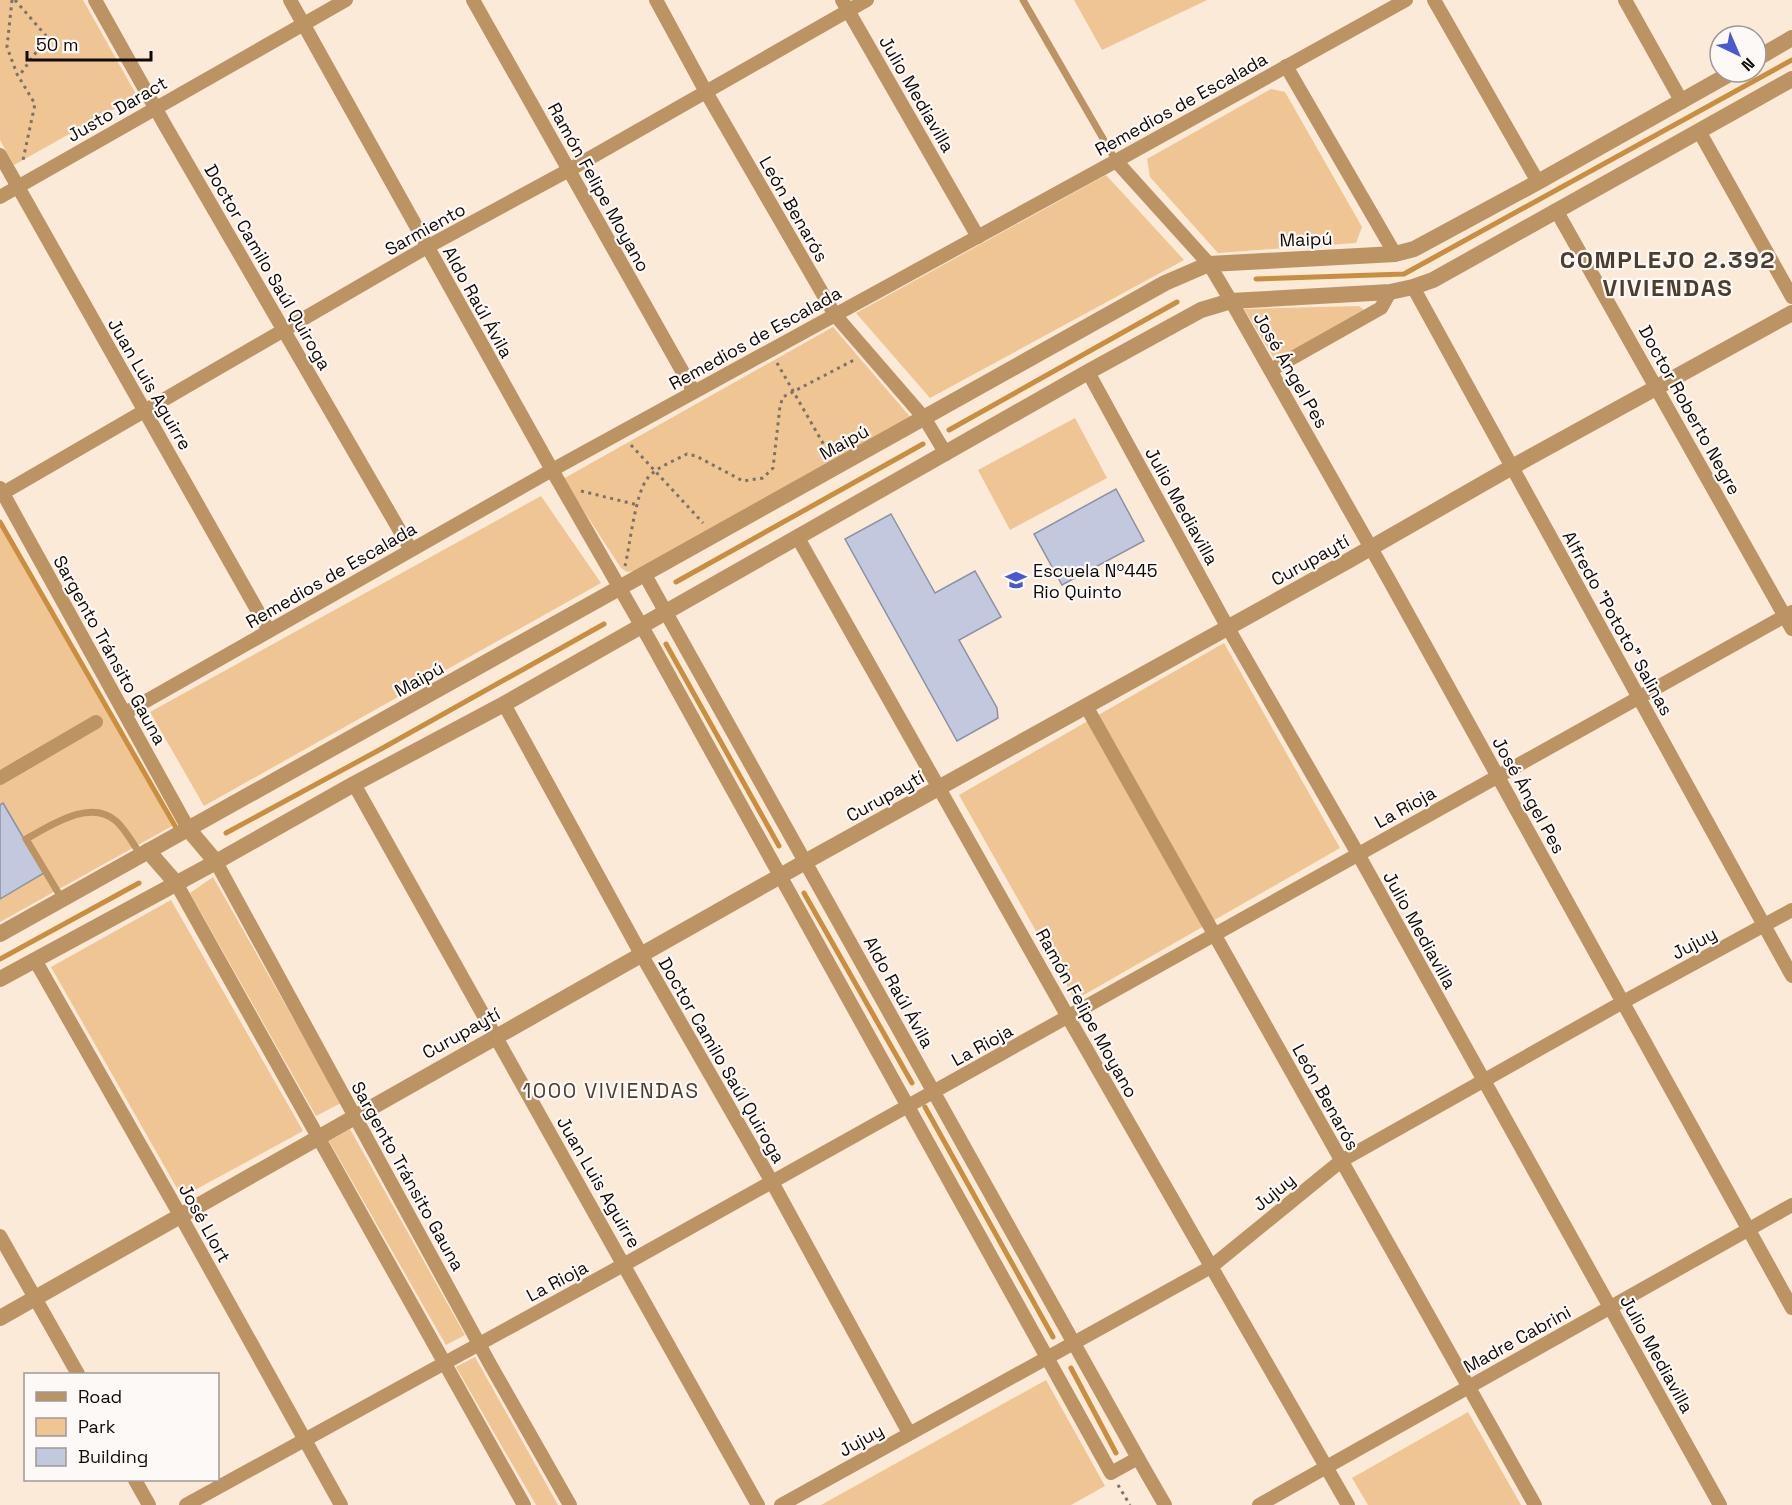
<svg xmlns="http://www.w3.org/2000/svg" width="1792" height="1505" font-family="'Space Grotesk',sans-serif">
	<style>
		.green { fill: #efc594 }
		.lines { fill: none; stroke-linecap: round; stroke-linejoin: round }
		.stream { stroke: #c98e3e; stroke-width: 5 }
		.building { fill: #c2c9df; stroke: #8b91a5; stroke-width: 1.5 }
		.path { stroke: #7d7267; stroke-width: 3; stroke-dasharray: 3 4.5; stroke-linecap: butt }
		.service { stroke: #bc9464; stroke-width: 7 }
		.minor { stroke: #bc9464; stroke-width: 14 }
		.tertiary { stroke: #bc9464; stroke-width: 16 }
		.labels { text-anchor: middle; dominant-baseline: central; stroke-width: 4.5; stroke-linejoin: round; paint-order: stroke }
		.street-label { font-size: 18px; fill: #100a05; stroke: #fdf9f6 }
		.poi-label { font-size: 18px; fill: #100a05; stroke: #fdf9f6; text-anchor: start }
		.quarter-label { font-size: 21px; letter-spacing: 1.5px; fill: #4b3e2e; stroke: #fdf9f6 }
		.district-label { font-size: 24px; font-weight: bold; letter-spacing: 1.5px; fill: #4b3e2e; stroke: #fdf9f6 }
	</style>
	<rect width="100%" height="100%" fill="#fbead7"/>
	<g class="green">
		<path d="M0,0H83L137,96L14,165L0,140Z"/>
		<path d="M1074,0H1207L1102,50Z"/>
		<path d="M1271,89L1285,92L1362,227L1356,243L1218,253L1150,177L1147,159Z"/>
		<path d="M1106,175L1184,260L930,398L856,313Z"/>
		<path d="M1359,306L1364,310L1275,360L1244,309Z"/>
		<path d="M833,327L911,418L635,571L627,572L621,568L563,479Z"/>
		<path d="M1075,418L1107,478L1010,530L978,470Z"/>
		<path d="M541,496L601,583L204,806L150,712Z"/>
		<path d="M0,519L172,826L0,922Z"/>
		<path d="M1224,643L1340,848L1075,1000L959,795Z"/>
		<path d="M213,877L341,1103L316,1116L190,893Z"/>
		<path d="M171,900L303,1131L182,1197L51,967Z"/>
		<path d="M350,1129L465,1335L446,1345L329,1141Z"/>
		<path d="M475,1357L558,1505H536L456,1367Z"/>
		<path d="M1046,1380L1105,1486L1071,1505H821Z"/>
		<path d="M1468,1412L1521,1505H1368L1352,1478Z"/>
	</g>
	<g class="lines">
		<g class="stream">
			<path d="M1256,279L1404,274L1792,60"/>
			<path d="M949,430L1177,302"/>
			<path d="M0,522L175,826"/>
			<path d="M676,582L923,444"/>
			<path d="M666,644L779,846"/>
			<path d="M226,833L381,749L604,624"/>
			<path d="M804,893L912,1083"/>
			<path d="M0,959L139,883"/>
			<path d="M925,1107L1053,1337"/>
			<path d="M1071,1368L1116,1453"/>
		</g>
	</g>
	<g class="building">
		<path d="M1116,489L1144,541L1062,585L1034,534Z"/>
		<path d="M891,514L935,593L975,571L1001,617L959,640L997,708L998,718L957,741L845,539Z"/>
		<path d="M3,803L44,873L0,899V805Z"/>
	</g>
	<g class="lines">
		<g class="path">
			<path d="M12,0L7,47L17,74L35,104L23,160"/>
			<path d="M15,0L47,37L19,76"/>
			<path d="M777,363L828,452"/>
			<path d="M631,445L703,523"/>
			<path d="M581,491L638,505"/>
			<path d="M625,566C630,545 635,495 647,479C656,467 674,461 687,454L696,456L743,481L763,478L773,468L780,406L783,397L854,360"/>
			<path d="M1118,1485L1130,1505"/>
		</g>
		<g class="service">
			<path d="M1023,0L1116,161"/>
			<path d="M62,899L26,839C50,826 90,798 116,821C126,830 133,844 141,855"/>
		</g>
		<g class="minor">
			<path d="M95,0L166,127L411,550"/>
			<path d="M290,0L552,470L649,639L1111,1473L1138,1458L645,575"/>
			<path d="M473,0L694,392"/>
			<path d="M656,0L706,92L835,315L925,419L946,454"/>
			<path d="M842,0L978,237"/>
			<path d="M1434,0L1538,182"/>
			<path d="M1625,0L1682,102"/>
			<path d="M1286,66L1395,254"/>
			<path d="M1699,131L1792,297"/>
			<path d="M0,155L269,631"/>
			<path d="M1116,161L1209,264L1231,301L1388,578L1792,1308"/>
			<path d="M0,197L346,0"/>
			<path d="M1556,210L1792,629"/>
			<path d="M1413,287L1792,976"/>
			<path d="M1271,370L1381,308L1390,292"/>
			<path d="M1088,372L1228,628L1358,854L1720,1505"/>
			<path d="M0,488L189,830"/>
			<path d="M3,493L427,247L569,170L867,0"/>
			<path d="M798,538L1068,1017L1348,1505"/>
			<path d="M504,704L641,954L772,1182L909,1433"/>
			<path d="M1086,706L1535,1505"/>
			<path d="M125,713L552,470L1116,161L1406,0"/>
			<path d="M0,778L96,722"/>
			<path d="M354,784L758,1505"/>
			<path d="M216,862L491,1366L570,1505"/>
			<path d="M176,883L524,1505"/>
			<path d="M35,960L180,1215L341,1505"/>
			<path d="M0,1236L78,1374"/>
			<path d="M1138,1458L1165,1505"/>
			<path d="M135,1480L149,1505"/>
			<path d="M186,1505L625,1264L1792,612"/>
			<path d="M781,1505L1211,1267L1341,1161L1623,1002L1792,910"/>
			<path d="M1259,1505L1792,1205"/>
		</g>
		<g class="tertiary">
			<path d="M1756,59L1792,38"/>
			<path d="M189,830L216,862"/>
			<path d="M148,851L176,883"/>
			<path d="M0,934L1165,283L1209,264L1377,255L1395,254L1414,249L1538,182L1733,72"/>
			<path d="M0,979L216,862L354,784L504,704L1088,372L1201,310L1231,301L1390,292L1413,287L1433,280L1792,79"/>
			<path d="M0,1318L805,862L1346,562L1512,467L1792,313"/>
		</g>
	</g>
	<defs>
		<symbol id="school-bare" viewBox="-9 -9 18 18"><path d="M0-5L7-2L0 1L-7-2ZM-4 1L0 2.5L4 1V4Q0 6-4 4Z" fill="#4a59ce" stroke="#fdf9f6" stroke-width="2.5" paint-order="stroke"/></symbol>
	</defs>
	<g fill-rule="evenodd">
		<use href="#school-bare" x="1001" y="565" width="30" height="30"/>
	</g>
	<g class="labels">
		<g class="street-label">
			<text transform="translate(917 94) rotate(60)">Julio Mediavilla</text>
			<text transform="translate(1181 104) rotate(-29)">Remedios de Escalada</text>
			<text transform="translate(117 109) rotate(-30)">Justo Daract</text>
			<text transform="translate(599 187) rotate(61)">Ramón Felipe Moyano</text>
			<text transform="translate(794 209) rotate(60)">León Benarós</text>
			<text transform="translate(425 229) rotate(-29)">Sarmiento</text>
			<text transform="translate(1306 239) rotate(-2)">Maipú</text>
			<text transform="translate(268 267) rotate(60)">Doctor Camilo Saúl Quiroga</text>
			<text transform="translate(478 302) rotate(61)">Aldo Raúl Ávila</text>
			<text transform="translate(755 338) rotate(-29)">Remedios de Escalada</text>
			<text transform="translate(1291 370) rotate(60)">José Ángel Pes</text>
			<text transform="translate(150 384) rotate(60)">Juan Luis Aguirre</text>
			<text transform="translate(1690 410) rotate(61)">Doctor Roberto Negre</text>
			<text transform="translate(844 442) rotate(-29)">Maipú</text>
			<text transform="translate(1182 506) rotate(61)">Julio Mediavilla</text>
			<text transform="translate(1310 560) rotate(-29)">Curupaytí</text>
			<text transform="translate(331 575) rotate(-30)">Remedios de Escalada</text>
			<text transform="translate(1618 623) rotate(61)">Alfredo "Pototo" Salinas</text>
			<text transform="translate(110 650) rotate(61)">Sargento Tránsito Gauna</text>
			<text transform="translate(419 679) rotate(-29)">Maipú</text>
			<text transform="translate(1529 795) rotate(61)">José Ángel Pes</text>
			<text transform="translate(885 796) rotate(-29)">Curupaytí</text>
			<text transform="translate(1405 807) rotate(-29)">La Rioja</text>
			<text transform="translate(1420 930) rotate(61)">Julio Mediavilla</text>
			<text transform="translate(1694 943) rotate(-28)">Jujuy</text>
			<text transform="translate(899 992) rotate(61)">Aldo Raúl Ávila</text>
			<text transform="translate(1087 1013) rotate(61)">Ramón Felipe Moyano</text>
			<text transform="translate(461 1033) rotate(-29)">Curupaytí</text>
			<text transform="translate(982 1045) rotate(-29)">La Rioja</text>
			<text transform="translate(722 1060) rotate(60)">Doctor Camilo Saúl Quiroga</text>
			<text transform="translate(1326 1097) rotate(61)">León Benarós</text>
			<text transform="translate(408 1176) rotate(61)">Sargento Tránsito Gauna</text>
			<text transform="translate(599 1182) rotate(60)">Juan Luis Aguirre</text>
			<text transform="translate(1274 1192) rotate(-39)">Jujuy</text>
			<text transform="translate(205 1223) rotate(61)">José Llort</text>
			<text transform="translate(557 1281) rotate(-28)">La Rioja</text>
			<text transform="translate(1517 1339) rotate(-29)">Madre Cabrini</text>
			<text transform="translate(1657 1354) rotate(61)">Julio Mediavilla</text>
			<text transform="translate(861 1440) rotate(-29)">Jujuy</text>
		</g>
		<g class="poi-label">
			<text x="1033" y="570">Escuela Nº445<tspan x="1033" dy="21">Rio Quinto</tspan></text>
		</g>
		<g class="quarter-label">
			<text x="611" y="1090">1000 VIVIENDAS</text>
		</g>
		<g class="district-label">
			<text x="1668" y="259">COMPLEJO 2.392<tspan x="1668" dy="28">VIVIENDAS</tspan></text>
		</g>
	</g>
	<rect x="24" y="1373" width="195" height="108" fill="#fdf9f6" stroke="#9e9996" stroke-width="1.5"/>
	<rect x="36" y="1392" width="30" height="9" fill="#bc9464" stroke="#9e9996" stroke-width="1.5"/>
	<text x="78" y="1403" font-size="18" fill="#100a05">Road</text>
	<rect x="36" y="1418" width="30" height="18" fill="#efc594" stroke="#9e9996" stroke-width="1.5"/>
	<text x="78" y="1433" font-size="18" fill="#100a05">Park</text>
	<rect x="36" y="1448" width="30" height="18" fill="#c2c9df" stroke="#9e9996" stroke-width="1.5"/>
	<text x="78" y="1463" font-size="18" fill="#100a05">Building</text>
	<g transform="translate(1738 54) rotate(136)"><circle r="28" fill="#fdf9f6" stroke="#9e9996" stroke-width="1.5"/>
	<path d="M0-4.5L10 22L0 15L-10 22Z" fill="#4a59ce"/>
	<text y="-9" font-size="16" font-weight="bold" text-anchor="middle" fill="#100a05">N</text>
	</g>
	<path d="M27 51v9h124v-9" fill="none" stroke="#100a05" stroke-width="3"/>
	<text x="36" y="51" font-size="18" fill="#100a05" stroke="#fdf9f6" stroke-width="4.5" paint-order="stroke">50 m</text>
</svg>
